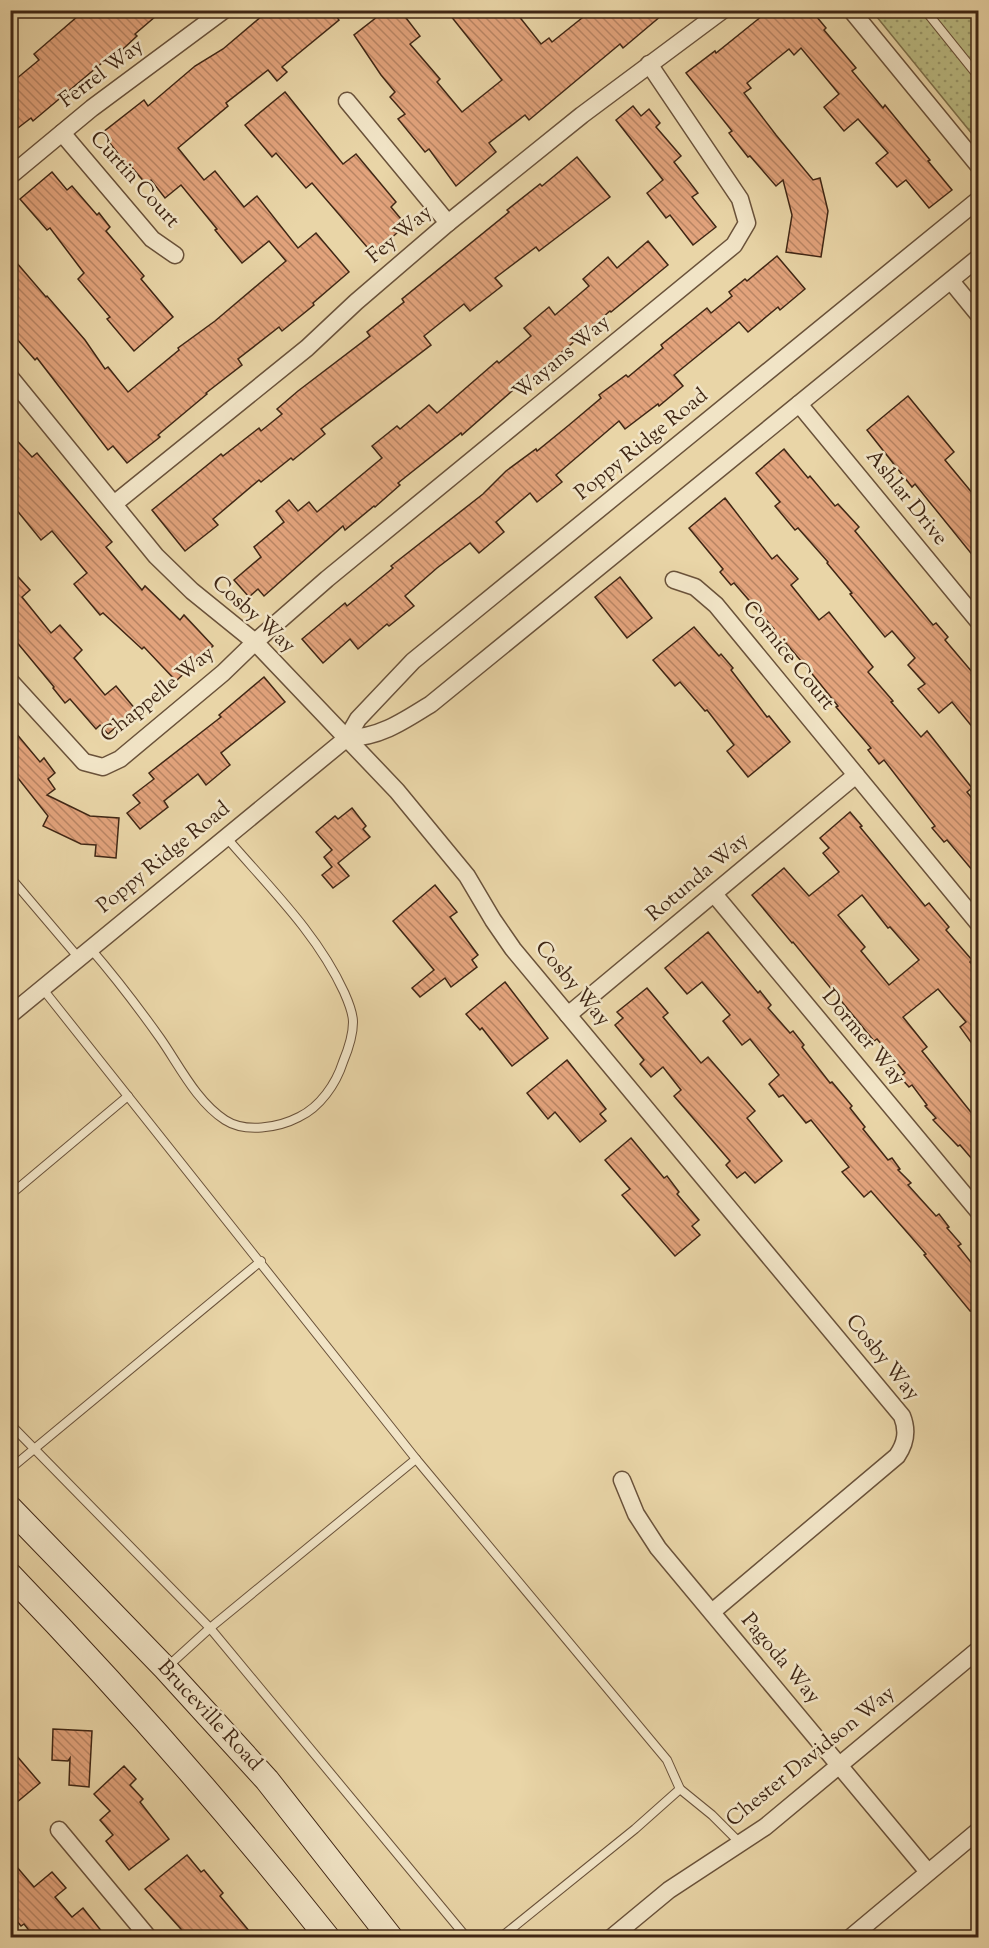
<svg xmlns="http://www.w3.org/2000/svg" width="989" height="1948" font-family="'Sorts Mill Goudy',serif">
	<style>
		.park { fill: url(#park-dots); stroke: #7e724c; stroke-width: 1.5 }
		.building { fill: url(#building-back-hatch); stroke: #402715; stroke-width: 1.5; fill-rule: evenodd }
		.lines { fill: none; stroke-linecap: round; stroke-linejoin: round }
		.lane-casing { stroke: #6a523a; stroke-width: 10 }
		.street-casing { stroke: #6a523a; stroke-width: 19 }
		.secondary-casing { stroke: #402715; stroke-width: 26 }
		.lane { stroke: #f1e4c6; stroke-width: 8 }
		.street { stroke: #f1e4c6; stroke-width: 16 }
		.secondary { stroke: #f1e4c6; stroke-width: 24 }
		.labels { text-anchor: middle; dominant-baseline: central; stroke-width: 5; stroke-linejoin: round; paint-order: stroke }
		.street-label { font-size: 21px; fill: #402715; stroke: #f1e4c6 }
	</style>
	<defs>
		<pattern id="park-dots" width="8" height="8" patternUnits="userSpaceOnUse" patternTransform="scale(1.5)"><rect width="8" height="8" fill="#bbbc84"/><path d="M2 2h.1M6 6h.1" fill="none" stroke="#99996b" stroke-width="1.8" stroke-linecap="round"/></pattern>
		<pattern id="building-back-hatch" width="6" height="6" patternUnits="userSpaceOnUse" patternTransform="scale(1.5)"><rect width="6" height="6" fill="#e2a37c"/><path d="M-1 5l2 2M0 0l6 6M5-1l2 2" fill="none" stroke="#b98564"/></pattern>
	</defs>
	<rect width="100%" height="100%" fill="#e9d5a7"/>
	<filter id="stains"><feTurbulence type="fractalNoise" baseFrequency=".00333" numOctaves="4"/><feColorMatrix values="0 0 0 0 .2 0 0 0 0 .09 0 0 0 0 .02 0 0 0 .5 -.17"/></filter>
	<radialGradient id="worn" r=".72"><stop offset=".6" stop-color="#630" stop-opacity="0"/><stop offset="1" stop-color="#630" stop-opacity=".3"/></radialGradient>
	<path class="park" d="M872,11H978V142L977,140Z"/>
	<g class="building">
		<path d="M85,10H163L135,34L137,36L123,49L121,47L33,121L31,118L10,134V84L39,60L34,54Z"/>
		<path d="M269,10H332L339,20L282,67L287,72L277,81L268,70L226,103L228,106L178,148L204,180L215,171L244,207L257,196L298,248L316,233L349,272L313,303L314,305L282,331L279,327L238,359L242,365L206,393L207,394L158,435L160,437L127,463L113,446L108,450L37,358L35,360L10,331V255L46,297L47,296L85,340L105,369L108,367L128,392L179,350L178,348L215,321L286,261L269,241L242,263L215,230L217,229L181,185L165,198L151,180L146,184L129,164L127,165L102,133L144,100L148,106L195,66L223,49Z"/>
		<path d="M386,10H400L420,36L410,44L440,79L437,82L462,112L502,80L446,10H514L541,44L549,38L552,42L592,10H668L623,48L620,44L529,120L525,115L489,143L496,152L456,186L429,149L425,152L398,119L405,114L390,97L395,92L381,75L354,35Z"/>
		<path d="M757,10H811L826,28L824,30L856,68L852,71L883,108L885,105L930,160L928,161L952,190L929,208L906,180L897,187L876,163L888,153L858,119L844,131L824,107L839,94L801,48L794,55L789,49L747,83L751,88L744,93L776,135L813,180L820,178L828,211L821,257L786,252L792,215L783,180L776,186L750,156L748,157L729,133L732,131L686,73L715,51L716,53L762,16Z"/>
		<path d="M285,92L343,164L356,154L396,202L391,207L406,225L373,254L312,183L306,188L276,153L272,157L245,125Z"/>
		<path d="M633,106L641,116L649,109L660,123L656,127L681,156L674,162L698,193L692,197L716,227L693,245L670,215L666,218L647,193L663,180L616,120Z"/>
		<path d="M577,157L610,197L539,251L536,247L495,278L502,286L470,311L464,304L424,336L431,345L321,429L325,434L293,460L291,458L261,482L259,480L213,519L218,525L185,551L152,510L221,454L223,456L259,428L261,431L282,414L277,409L298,391L370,336L367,332L404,302L402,299L509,212L507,210L540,184L542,186Z"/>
		<path d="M52,172L67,190L72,186L97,215L99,213L110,227L106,231L144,276L141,279L173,317L134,351L107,319L110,317L78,279L84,273L50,228L47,230L20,199Z"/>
		<path d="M648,241L668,265L611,312L610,311L522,386L520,384L462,435L461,433L398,483L400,485L375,507L374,506L345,530L343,526L264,596L258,589L249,597L234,580L261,557L254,547L284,522L276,511L289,500L298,511L309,502L317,512L382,458L372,446L397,426L400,429L429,405L437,413L497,361L499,363L531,336L524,328L549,307L555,315L589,286L583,279L608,257L617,268Z"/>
		<path d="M777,256L805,289L780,310L778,307L748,332L739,322L674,375L683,386L659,406L658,404L625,429L619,421L556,475L562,482L537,502L530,493L496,522L504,532L479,553L470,543L437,568L405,596L414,606L389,626L387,624L358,649L350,639L323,663L302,639L345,603L347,606L393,568L391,566L483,494L506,471L536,449L537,451L569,425L601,398L599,395L626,375L628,377L663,348L661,345L707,308L711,313L732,296L729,292L745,279L747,281Z"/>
		<path d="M908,396L954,452L945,460L978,500V562L915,484L912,487L867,430Z"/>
		<path d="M10,433L32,457L37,453L112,542L106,547L142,590L145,586L180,620L184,615L213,646L176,681L144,647L142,649L103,613L100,615L74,584L87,573L52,531L41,540L15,508L17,506L10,498Z"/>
		<path d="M784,449L808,478L810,476L835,506L838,504L859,527L855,531L933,625L936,623L948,637L945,640L978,679V734L952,702L939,713L918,689L925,684L908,665L915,658L892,631L885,637L850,594L852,593L827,563L828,562L798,528L795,530L775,506L780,502L756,473Z"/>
		<path d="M725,498L772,559L777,555L798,579L791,585L819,620L829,612L873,667L868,672L893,701L891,702L921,737L927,731L972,788L967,792L978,806V877L947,840L944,842L932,828L935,826L884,760L879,764L868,750L871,748L836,707L838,706L813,675L785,642L782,645L770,632L774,629L734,583L731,585L720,572L723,569L689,528Z"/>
		<path d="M10,568L30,590L22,597L51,633L60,625L82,650L74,658L105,695L116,686L136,710L108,734L100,725L96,729L70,699L65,703L53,688L54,687L10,634Z"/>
		<path d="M620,577L652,618L627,638L595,597Z"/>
		<path d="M694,627L719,656L721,654L733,668L731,670L767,717L769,716L790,742L748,777L727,751L734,745L707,710L705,711L680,682L675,686L653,660Z"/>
		<path d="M264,677L285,702L221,753L230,765L206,785L198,774L164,801L168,807L140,829L127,813L140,803L133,795L154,779L149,773L221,717L219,715Z"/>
		<path d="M10,726L40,762L44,758L55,773L48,779L55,789L47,795L90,816L119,818L116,858L95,856L96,845L81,844L43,826L48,816L10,768Z"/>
		<path d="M352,808L366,826L363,829L370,837L338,863L349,876L333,888L322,875L332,867L324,857L332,850L316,832L335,816L338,819Z"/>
		<path d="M850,812L862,826L860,827L925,906L929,903L949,927L946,930L972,960L970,962L978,972V1052L960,1027L966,1022L938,989L903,1017L927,1047L922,1051L978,1121V1166L960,1145L958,1146L933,1120L936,1118L925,1106L927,1105L912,1085L909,1087L900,1077L905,1073L877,1039L874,1041L793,942L792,943L752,895L784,868L809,896L839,872L823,853L829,848L820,838ZM862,895L888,928L890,927L919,960L889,985L861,951L865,947L838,915Z"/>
		<path d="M435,885L457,912L450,917L478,955L472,960L477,967L451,987L445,978L420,997L412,988L434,970L393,921Z"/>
		<path d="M708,932L758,993L760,991L771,1005L768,1008L790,1033L793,1031L804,1045L802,1047L830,1083L832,1082L852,1106L850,1108L865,1127L863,1129L888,1160L892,1158L900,1169L898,1170L911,1183L908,1185L936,1216L939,1214L949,1227L947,1228L961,1244L958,1246L978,1271V1318L971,1310L970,1311L924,1255L926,1254L871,1191L864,1197L842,1172L849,1167L811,1120L806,1123L783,1095L779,1097L769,1084L779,1075L750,1039L742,1045L723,1021L730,1015L702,982L687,994L665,968Z"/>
		<path d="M505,982L548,1038L512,1066L482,1028L480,1030L466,1014Z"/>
		<path d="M647,988L668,1013L663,1017L701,1063L708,1057L755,1111L747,1118L782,1161L755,1183L745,1172L737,1178L726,1165L730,1161L674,1096L681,1090L663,1067L651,1077L640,1064L644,1060L615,1025L623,1018L617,1012Z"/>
		<path d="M567,1060L606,1109L600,1114L606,1121L580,1142L555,1112L548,1119L527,1093Z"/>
		<path d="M631,1138L664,1178L667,1176L679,1192L677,1194L699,1220L692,1226L700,1235L675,1256L622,1195L630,1189L605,1160Z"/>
		<path d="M53,1729L92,1731L89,1787L69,1785L70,1758L68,1761L52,1760Z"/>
		<path d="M10,1748L40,1783L10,1808Z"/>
		<path d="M124,1766L136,1779L130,1785L143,1799L140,1802L169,1839L129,1870L106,1841L113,1835L100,1820L110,1811L94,1794Z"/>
		<path d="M187,1855L201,1872L204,1870L223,1893L220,1896L255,1938H189L145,1889Z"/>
		<path d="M10,1859L34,1887L52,1872L66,1888L55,1897L72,1917L83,1908L107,1938H35L24,1924L21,1926L10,1913Z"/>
	</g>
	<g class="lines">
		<defs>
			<g id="lane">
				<path d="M925,10L978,76"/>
				<path d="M10,877L78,957"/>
				<path d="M90,948C115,977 138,1007 160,1038C179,1065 196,1101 225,1120C245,1133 278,1128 299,1117C320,1107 336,1084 343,1062C348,1050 353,1036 353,1022C353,1012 348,1001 344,992C317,933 268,886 226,837"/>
				<path d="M42,988L416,1459L667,1760L680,1789L635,1829L500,1938"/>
				<path d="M10,1195L128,1096"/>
				<path d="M10,1424L210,1628L467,1938"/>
				<path d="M10,1469L261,1261"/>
				<path d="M166,1668L210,1628L416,1459"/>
				<path d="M680,1789L712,1815L741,1844"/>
			</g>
			<g id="street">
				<path d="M851,10L978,165"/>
				<path d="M347,101L448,223"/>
				<path d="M62,133L152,239L175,255"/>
				<path d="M10,176L92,108L224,10"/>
				<path d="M951,281L978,314"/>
				<path d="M10,377L156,556L192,591L255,642L397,791L467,876L493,920L513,949L902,1416C908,1431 906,1443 897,1456L712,1612"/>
				<path d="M799,404L978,621"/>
				<path d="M114,504L307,348L356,302L448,223L582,115L723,10"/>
				<path d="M674,580L695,587L716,605L978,923"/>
				<path d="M10,681L84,762L103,767L120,759L223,673L255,642L327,579L734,245L747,223L740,199L649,64"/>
				<path d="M347,738C379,738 404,721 431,704L978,258"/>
				<path d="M714,894L978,1211"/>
				<path d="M10,1015L347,738L358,719L413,661L978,200"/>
				<path d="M568,1015L856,775"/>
				<path d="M622,1480L636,1514L658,1548L928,1872"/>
				<path d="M59,1830L149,1938"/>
				<path d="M611,1938L669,1890L765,1827L978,1650"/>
				<path d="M850,1938L978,1831"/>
			</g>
			<g id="secondary">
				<path d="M10,1508L165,1668L267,1780L391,1938"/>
				<path d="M10,1575C122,1691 228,1812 328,1938"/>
			</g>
		</defs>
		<use href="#lane" class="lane-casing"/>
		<use href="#street" class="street-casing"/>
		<use href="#secondary" class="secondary-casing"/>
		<use href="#lane" class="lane"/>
		<use href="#street" class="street"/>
		<use href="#secondary" class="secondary"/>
	</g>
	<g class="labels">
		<g class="street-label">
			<text transform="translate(102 74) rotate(-37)">Ferrel Way</text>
			<text transform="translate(134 180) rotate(48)">Curtin Court</text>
			<text transform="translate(400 235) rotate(-40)">Fey Way</text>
			<text transform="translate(562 358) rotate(-40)">Wayans Way</text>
			<text transform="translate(642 445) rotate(-39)">Poppy Ridge Road</text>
			<text transform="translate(906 498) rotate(51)">Ashlar Drive</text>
			<text transform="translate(253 615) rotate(42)">Cosby Way</text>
			<text transform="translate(788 656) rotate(51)">Cornice Court</text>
			<text transform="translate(158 695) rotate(-39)">Chappelle Way</text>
			<text transform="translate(164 858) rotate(-39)">Poppy Ridge Road</text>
			<text transform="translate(698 878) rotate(-40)">Rotunda Way</text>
			<text transform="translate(572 984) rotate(50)">Cosby Way</text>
			<text transform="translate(863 1038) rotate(50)">Dormer Way</text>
			<text transform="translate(882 1358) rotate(51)">Cosby Way</text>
			<text transform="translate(780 1659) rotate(50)">Pagoda Way</text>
			<text transform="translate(209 1716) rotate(47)">Bruceville Road</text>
			<text transform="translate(811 1757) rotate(-39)">Chester Davidson Way</text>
		</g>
	</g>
	<rect width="989" height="1948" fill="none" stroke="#e9d5a7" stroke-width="36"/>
	<rect x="12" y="12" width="965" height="1924" fill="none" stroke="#402715" stroke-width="3"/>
	<rect x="18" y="18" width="953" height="1912" fill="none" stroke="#402715" stroke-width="1.5"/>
	<rect width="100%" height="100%" filter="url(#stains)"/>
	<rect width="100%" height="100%" fill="url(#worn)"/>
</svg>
